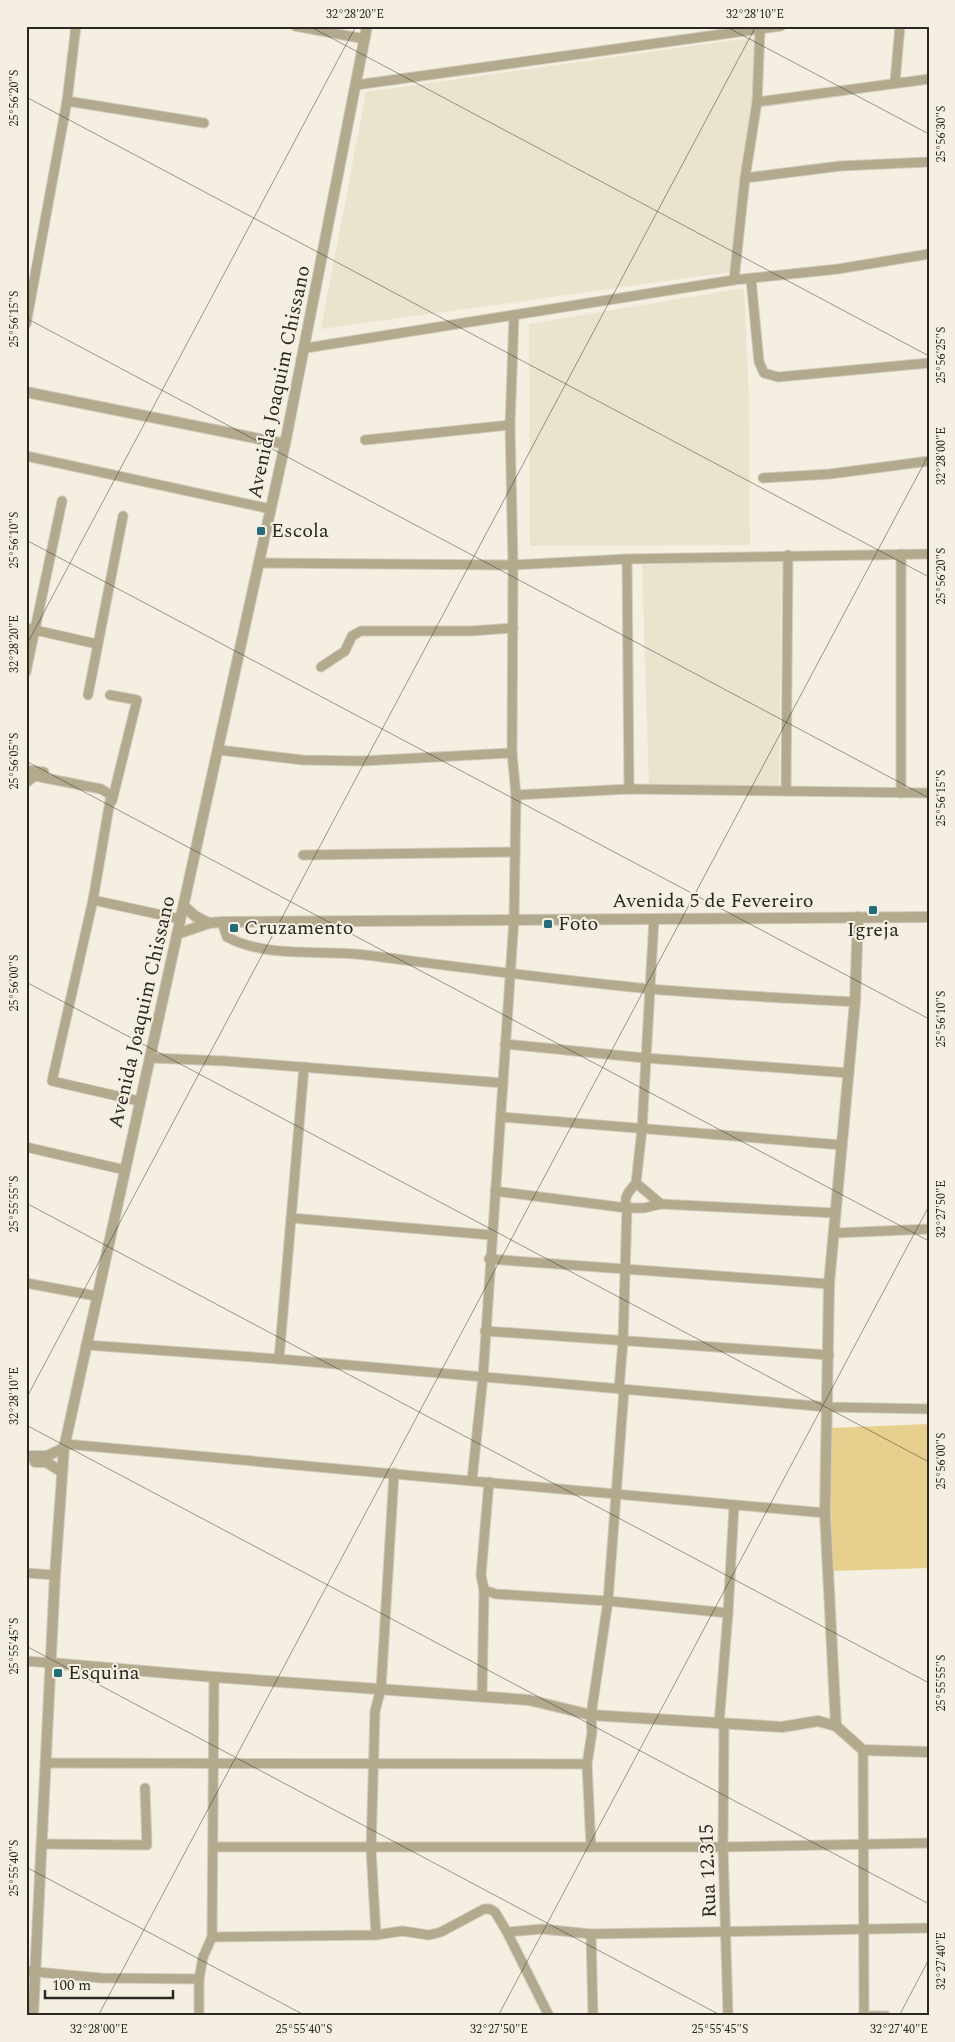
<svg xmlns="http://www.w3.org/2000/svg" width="955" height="2042" font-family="Spectral,serif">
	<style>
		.built { fill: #eae3ce }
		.green { fill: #e7d08d }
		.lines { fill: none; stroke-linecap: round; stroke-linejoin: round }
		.minor-casing { stroke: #d0cbbe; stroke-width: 11 }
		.tertiary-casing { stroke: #d0cbbe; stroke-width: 12 }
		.minor { stroke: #b3a98d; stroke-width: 9 }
		.tertiary { stroke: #b3a98d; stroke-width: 10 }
		.ticks { fill: none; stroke: #2a2822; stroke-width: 1; stroke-opacity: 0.45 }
		.poi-dot { fill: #256c7a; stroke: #f4efe0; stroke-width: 2 }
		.labels { text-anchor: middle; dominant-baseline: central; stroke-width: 4; stroke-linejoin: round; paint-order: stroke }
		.street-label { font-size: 20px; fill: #2a2822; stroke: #f4efe0 }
		.poi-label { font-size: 20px; fill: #2a2822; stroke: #f4efe0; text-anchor: start }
		.neatline { fill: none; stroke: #2a2822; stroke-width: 2 }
		.ticks-label { font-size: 12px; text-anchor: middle; fill: #2a2822 }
	</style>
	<rect width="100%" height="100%" fill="#f4efe0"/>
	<g class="built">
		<path d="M756,37L754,89L730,272L321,329L366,92Z"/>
		<path d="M744,288L749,400L750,545L530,546L529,324Z"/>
		<path d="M782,559L779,789L649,786L642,565Z"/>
	</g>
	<path class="green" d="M929,1424V1568L832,1571L830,1428Z"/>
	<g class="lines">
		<defs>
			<g id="minor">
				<path d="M295,26L365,39"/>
				<path d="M895,82L900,26"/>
				<path d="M356,85L781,26"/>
				<path d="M67,101L204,123"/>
				<path d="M757,102L929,79"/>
				<path d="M745,178L840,166L929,162"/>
				<path d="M751,279L759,362L764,373L778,377L929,363"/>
				<path d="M734,280L745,178L757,102L760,30"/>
				<path d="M27,319L67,101L76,26"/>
				<path d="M306,348L734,280L838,269L929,254"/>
				<path d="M365,440L510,425"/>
				<path d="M26,456L271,509"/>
				<path d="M763,478L830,474L929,461"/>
				<path d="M627,559L629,789"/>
				<path d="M260,563L513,565L627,559L929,554"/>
				<path d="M26,628L97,644"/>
				<path d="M321,667L345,651L352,636L361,631H470L513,628"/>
				<path d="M26,672L62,501"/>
				<path d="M88,695L123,516"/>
				<path d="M110,695L137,700L112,801"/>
				<path d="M219,750L303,760L362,761L512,753"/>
				<path d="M26,770L44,772"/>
				<path d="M26,783L35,776L101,789L111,795L93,900L52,1081L139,1101"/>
				<path d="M786,791L788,555"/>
				<path d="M901,793V554"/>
				<path d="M516,795L629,789L929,793"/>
				<path d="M303,855L515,852"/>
				<path d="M93,900L180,919"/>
				<path d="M654,919L642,1129L636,1183L661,1204"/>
				<path d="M222,922L227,937C265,958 323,950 365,955C460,967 555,980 651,989C719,995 787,998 855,1002"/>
				<path d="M505,1044L645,1058L849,1073"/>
				<path d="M151,1058L225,1061L503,1083"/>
				<path d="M501,1117L842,1145"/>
				<path d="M26,1147L125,1170"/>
				<path d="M495,1191L627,1208H644L661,1204L835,1213"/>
				<path d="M291,1218L491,1235"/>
				<path d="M835,1233L929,1229"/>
				<path d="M489,1259L829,1284"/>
				<path d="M26,1283L96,1296"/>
				<path d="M485,1331L829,1355"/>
				<path d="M86,1345L279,1359L827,1407L929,1409"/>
				<path d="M279,1359L304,1067"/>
				<path d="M619,1389L623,1341L627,1208C623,1196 629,1192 636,1183"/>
				<path d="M65,1444L825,1513"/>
				<path d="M472,1480L483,1377L514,919L516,795L512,753L513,565L510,425L514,316"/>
				<path d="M26,1573L55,1575"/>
				<path d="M484,1590L496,1594L608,1601L728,1613"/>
				<path d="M26,1661L51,1663"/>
				<path d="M482,1697L484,1590L481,1575L489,1482"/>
				<path d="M719,1724L728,1613L734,1506"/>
				<path d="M724,1724L723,1847L728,2016"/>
				<path d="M863,1750L864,2016"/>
				<path d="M46,1763L587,1764"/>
				<path d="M41,1844L147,1845L145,1788"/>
				<path d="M213,1847H723L929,1843"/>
				<path d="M591,1847L587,1764L592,1732L591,1715L608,1601L624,1390"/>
				<path d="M507,1932L549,2016"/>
				<path d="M591,1934L593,2016"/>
				<path d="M376,1935L371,1849L375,1711L381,1689L394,1473"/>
				<path d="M212,1937L376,1935L402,1931L429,1935L441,1932L484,1909H490L495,1912L507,1932L542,1929L591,1934L929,1928"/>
				<path d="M26,1971L101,1978L199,1979L203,1957L212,1937L214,1677"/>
				<path d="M199,1979V2016"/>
				<path d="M862,2016H886"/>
			</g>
			<g id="tertiary">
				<path d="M26,320V323"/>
				<path d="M26,392L285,444"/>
				<path d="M184,906L195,916L209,923"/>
				<path d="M177,934L209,923L222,922L929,917"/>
				<path d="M26,1456H47L64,1448"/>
				<path d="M35,1462H46L62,1472"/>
				<path d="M51,1663L214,1677L529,1700L591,1715L782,1727L818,1721L836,1726L863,1750L929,1752"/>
				<path d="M836,1726L825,1513L829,1284L855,1002L858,917"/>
				<path d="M33,2016L55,1575L64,1448L285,444L367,26"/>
			</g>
		</defs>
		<use href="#minor" class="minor-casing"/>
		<use href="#tertiary" class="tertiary-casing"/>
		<use href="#minor" class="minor"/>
		<use href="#tertiary" class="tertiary"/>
	</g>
	<path class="ticks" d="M309,26L929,356M725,26L929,134M26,97L929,577M26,318L929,798M26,540L929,1019M26,646L356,26M26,761L929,1241M26,982L929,1462M26,1203L929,1683M26,1399L756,26M26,1425L929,1904M26,1646L722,2016M26,1867L306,2016M98,2016L929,454M498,2016L929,1206M899,2016L929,1959"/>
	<g class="poi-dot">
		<rect x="256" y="526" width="10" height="10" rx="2.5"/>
		<rect x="868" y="905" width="10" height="10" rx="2.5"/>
		<rect x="543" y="919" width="10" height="10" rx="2.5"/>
		<rect x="229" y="923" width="10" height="10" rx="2.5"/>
		<rect x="53" y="1668" width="10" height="10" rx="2.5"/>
	</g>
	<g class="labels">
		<g class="street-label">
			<text transform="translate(279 382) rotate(-78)">Avenida Joaquim Chissano</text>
			<text x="713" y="901">Avenida 5 de Fevereiro</text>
			<text transform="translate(142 1012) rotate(-77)">Avenida Joaquim Chissano</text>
			<text transform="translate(708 1871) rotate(-92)">Rua 12.315</text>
		</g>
		<g class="poi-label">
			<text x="271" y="531">Escola</text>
			<text x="558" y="924">Foto</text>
			<text x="244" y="928">Cruzamento</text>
			<text x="873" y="930" text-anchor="middle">Igreja</text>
			<text x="68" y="1673">Esquina</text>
		</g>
	</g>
	<rect width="955" height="2042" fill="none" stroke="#f4efe0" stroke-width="55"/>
	<path d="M45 1990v8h128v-8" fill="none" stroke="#2a2822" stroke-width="2.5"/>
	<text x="52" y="1990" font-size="15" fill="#2a2822" stroke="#f4efe0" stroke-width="4" paint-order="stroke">100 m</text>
	<rect x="28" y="28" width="900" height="1986" class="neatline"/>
	<g class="ticks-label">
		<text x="355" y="18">32°28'20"E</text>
		<text x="755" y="18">32°28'10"E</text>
		<text transform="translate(14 98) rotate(-90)" y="4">25°56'20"S</text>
		<text transform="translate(941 134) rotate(-90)" y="4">25°56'30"S</text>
		<text transform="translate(14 319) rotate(-90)" y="4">25°56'15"S</text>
		<text transform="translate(941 355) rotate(-90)" y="4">25°56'25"S</text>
		<text transform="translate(941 456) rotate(-90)" y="4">32°28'00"E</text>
		<text transform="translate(14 540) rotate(-90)" y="4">25°56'10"S</text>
		<text transform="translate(941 576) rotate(-90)" y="4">25°56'20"S</text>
		<text transform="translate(14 644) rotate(-90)" y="4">32°28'20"E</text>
		<text transform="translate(14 761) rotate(-90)" y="4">25°56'05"S</text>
		<text transform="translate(941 798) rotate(-90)" y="4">25°56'15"S</text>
		<text transform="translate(14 983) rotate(-90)" y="4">25°56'00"S</text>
		<text transform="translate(941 1019) rotate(-90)" y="4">25°56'10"S</text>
		<text transform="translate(14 1204) rotate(-90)" y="4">25°55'55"S</text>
		<text transform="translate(941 1209) rotate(-90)" y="4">32°27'50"E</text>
		<text transform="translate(14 1396) rotate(-90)" y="4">32°28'10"E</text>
		<text transform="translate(941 1461) rotate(-90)" y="4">25°56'00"S</text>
		<text transform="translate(14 1646) rotate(-90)" y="4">25°55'45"S</text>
		<text transform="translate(941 1683) rotate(-90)" y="4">25°55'55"S</text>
		<text transform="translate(14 1868) rotate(-90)" y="4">25°55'40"S</text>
		<text transform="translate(941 1961) rotate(-90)" y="4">32°27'40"E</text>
		<text x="99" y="2033">32°28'00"E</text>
		<text x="304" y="2033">25°55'40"S</text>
		<text x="499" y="2033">32°27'50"E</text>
		<text x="720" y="2033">25°55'45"S</text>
		<text x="899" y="2033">32°27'40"E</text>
	</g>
</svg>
